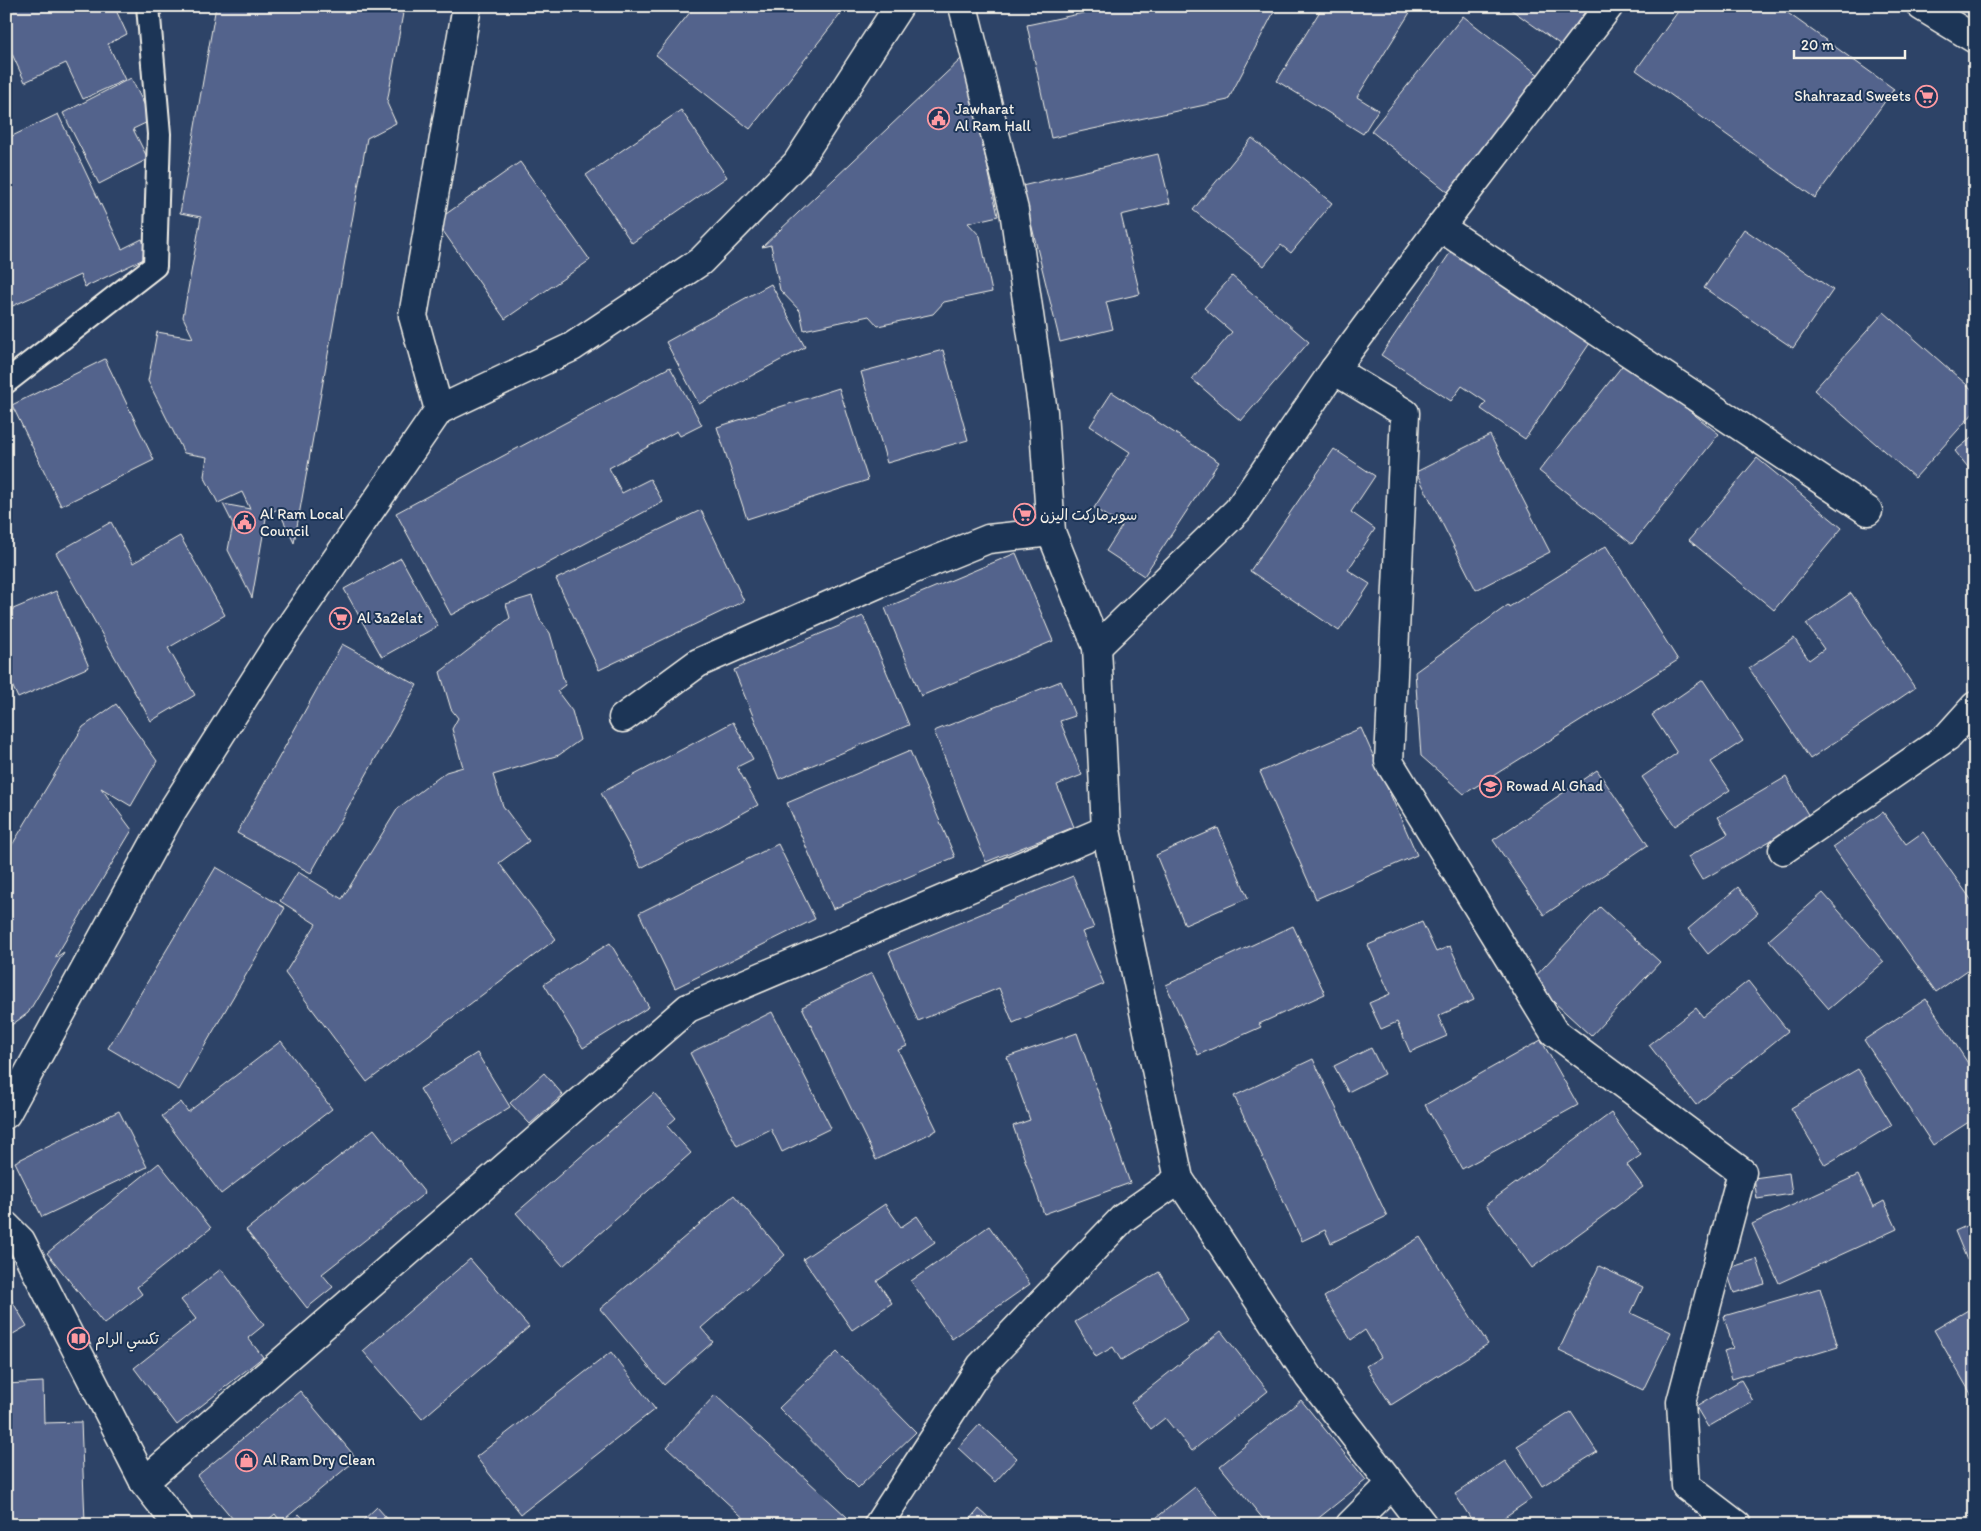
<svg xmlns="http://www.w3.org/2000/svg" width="1981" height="1531" font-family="Itim,'Playpen Sans Arabic',sans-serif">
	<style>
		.building { fill: #52648c; stroke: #f4f1e8 }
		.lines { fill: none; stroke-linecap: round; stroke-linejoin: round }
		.service-casing { stroke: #f4f1e8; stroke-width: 26 }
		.minor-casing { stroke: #f4f1e8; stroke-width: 31 }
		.tertiary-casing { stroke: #f4f1e8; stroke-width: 31 }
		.service { stroke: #1d3557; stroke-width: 22 }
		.minor { stroke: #1d3557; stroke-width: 28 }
		.tertiary { stroke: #1d3557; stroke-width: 28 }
		.labels { text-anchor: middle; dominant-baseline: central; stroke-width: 4; stroke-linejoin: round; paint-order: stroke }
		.poi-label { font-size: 15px; fill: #f4f1e8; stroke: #1d3557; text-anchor: start }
	</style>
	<rect width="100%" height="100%" fill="#2d4367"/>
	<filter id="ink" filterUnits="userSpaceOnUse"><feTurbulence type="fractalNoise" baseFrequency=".02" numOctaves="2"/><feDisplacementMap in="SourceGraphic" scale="10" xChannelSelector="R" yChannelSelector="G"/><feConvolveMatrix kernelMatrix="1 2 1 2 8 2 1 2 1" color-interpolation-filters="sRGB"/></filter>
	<g filter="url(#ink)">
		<g class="building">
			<path d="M6,6H114L127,34L108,44L125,80L83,99L66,63L25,82L6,41Z"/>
			<path d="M216,6H381L383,10L403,13L387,103L396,123L367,138L294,543L278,509L265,515L266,518L252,598L228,550L233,524L223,504L250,509L242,492L218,503L204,476L207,457L184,453L148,381L157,332L193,338L183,317L201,217L180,213Z"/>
			<path d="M695,6H847L750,129L656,55Z"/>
			<path d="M1116,6H1277L1228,100L1051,138L1027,25Z"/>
			<path d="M1323,6H1414L1357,97L1378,110L1363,134L1277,81Z"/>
			<path d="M1506,6H1589L1561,45Z"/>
			<path d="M1682,6H1778L1894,89L1815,198L1636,70Z"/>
			<path d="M1463,16L1540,76L1448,192L1371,131Z"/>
			<path d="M961,59L965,62L998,216L968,223L980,236L992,292L944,302L933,314L878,326L869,316L804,330L800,311L780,290L771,245L762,247Z"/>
			<path d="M131,78L152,120L133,129L148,159L99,184L63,113Z"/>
			<path d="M681,110L727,177L632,243L586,175Z"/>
			<path d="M58,114L122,249L142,239L150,256L85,287L80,275L6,309V139Z"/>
			<path d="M1252,138L1332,203L1291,253L1281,245L1264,266L1193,210Z"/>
			<path d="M1158,154L1170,203L1121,215L1140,294L1106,302L1113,329L1060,342L1022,186Z"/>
			<path d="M520,162L590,260L505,319L436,221Z"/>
			<path d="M1744,229L1833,290L1793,348L1704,288Z"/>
			<path d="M1454,247L1592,340L1525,439L1481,409L1486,402L1462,386L1451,401L1381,355Z"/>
			<path d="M1975,261V281L1965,271Z"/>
			<path d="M1232,276L1309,342L1241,421L1192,379L1232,332L1204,308Z"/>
			<path d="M771,284L805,347L699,404L666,342Z"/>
			<path d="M1884,312L1975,392V411L1915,478L1814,390Z"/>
			<path d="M943,350L968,440L887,463L861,372Z"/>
			<path d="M105,359L154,460L61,506L12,405Z"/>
			<path d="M1626,361L1719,434L1632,544L1539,471Z"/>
			<path d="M670,367L702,425L680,436L677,431L609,468L622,493L650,479L663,502L451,615L396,513Z"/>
			<path d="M839,388L868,480L747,519L717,427Z"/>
			<path d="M1112,392L1219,462L1144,576L1106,551L1122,526L1094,508L1130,452L1090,426Z"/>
			<path d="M1490,435L1550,552L1476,590L1416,472Z"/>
			<path d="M1975,435V476L1955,451Z"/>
			<path d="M1334,449L1375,476L1351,512L1375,529L1348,570L1370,584L1339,631L1250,571Z"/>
			<path d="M1757,458L1842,528L1774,610L1689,540Z"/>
			<path d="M701,510L744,601L599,670L556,579Z"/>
			<path d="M111,522L133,563L180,536L225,615L168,648L195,695L151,721L56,553Z"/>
			<path d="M1606,546L1678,660L1464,794L1421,756L1415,672L1508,605L1509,607Z"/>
			<path d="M1016,553L1053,641L921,696L885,608Z"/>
			<path d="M401,558L438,626L382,657L344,589Z"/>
			<path d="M56,591L89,667L18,698L6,672V612Z"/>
			<path d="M1851,593L1915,688L1810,759L1749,668L1794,638L1809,660L1824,649L1806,624Z"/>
			<path d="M532,596L540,620L550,633L565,685L557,691L572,711L580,740L559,755L493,775L503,806L529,841L499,863L556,939L367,1082L285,973L316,924L280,901L298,872L342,899L398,808L446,772L463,767L452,729L458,718L451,709L440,672L510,618L506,604Z"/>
			<path d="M863,616L909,725L779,779L734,670Z"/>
			<path d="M342,644L417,685L311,873L237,833Z"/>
			<path d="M1703,680L1743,741L1711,762L1730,790L1675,826L1642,777L1677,753L1652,715Z"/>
			<path d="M1061,681L1075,716L1060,721L1082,775L1057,785L1074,827L986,862L934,731Z"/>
			<path d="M116,704L157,761L131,806L101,788L132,830L55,958L64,952L28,1013L6,1029V855L83,727Z"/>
			<path d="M733,722L753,759L737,767L758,805L641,868L601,793Z"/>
			<path d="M1361,728L1417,855L1316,899L1260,772Z"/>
			<path d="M910,751L955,857L833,909L787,803Z"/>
			<path d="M1597,770L1648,845L1544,915L1493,840Z"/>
			<path d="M1786,777L1810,818L1702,880L1688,857L1728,834L1718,817Z"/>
			<path d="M1883,812L1906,844L1923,832L1975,905V965L1936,992L1833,847Z"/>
			<path d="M1218,828L1248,898L1185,925L1156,855Z"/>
			<path d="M778,844L815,919L675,988L639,913Z"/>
			<path d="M216,867L285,908L179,1090L108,1048Z"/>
			<path d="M1073,876L1094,928L1082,932L1104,984L1013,1023L999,988L918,1021L889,952Z"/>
			<path d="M1738,887L1758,913L1708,954L1688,929Z"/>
			<path d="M1823,893L1884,962L1829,1009L1769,940Z"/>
			<path d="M1600,907L1660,962L1591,1036L1531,981Z"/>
			<path d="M1422,922L1436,952L1450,946L1474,1000L1438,1016L1447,1036L1410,1052L1397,1022L1381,1029L1369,1003L1390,994L1368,945Z"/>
			<path d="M1293,926L1325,994L1259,1024L1261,1027L1198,1055L1166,985Z"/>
			<path d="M610,943L649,1007L583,1048L544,984Z"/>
			<path d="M872,973L907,1046L898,1050L937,1130L876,1160L802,1007Z"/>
			<path d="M1748,981L1788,1031L1696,1105L1649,1045L1696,1008L1703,1017Z"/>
			<path d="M1926,999L1975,1074V1118L1933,1145L1864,1040Z"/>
			<path d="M772,1012L831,1128L782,1152L771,1129L737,1146L690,1053Z"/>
			<path d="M1077,1033L1130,1183L1044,1214L1013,1126L1030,1120L1007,1057Z"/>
			<path d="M1541,1040L1578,1105L1462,1169L1425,1105Z"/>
			<path d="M281,1041L332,1109L221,1194L162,1116L181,1102L188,1112Z"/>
			<path d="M1371,1048L1384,1074L1348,1092L1334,1066Z"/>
			<path d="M477,1053L510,1107L453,1143L420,1089Z"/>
			<path d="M1313,1059L1387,1216L1331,1243L1325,1230L1302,1241L1234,1096Z"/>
			<path d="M1858,1069L1892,1125L1825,1165L1791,1108Z"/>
			<path d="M544,1073L563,1095L530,1124L510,1103Z"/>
			<path d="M654,1093L676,1118L667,1126L691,1153L563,1266L516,1213Z"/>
			<path d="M119,1111L147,1167L42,1217L15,1162Z"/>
			<path d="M1611,1113L1641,1155L1627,1165L1643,1187L1532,1268L1486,1205Z"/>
			<path d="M374,1129L425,1193L322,1274L333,1287L307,1308L246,1230Z"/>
			<path d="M159,1163L211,1228L137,1287L142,1294L104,1324L47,1253Z"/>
			<path d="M1789,1173L1792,1194L1757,1199L1754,1178Z"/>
			<path d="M1858,1175L1873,1207L1884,1201L1897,1229L1779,1283L1752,1224Z"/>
			<path d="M734,1195L785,1255L701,1328L713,1342L664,1385L600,1309Z"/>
			<path d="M885,1204L901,1227L917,1216L935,1242L877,1281L892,1303L852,1330L803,1259Z"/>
			<path d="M1975,1222V1257L1967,1260L1955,1231Z"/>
			<path d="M989,1226L1030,1284L952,1339L911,1281Z"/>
			<path d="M1420,1237L1488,1344L1391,1405L1366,1366L1381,1357L1365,1330L1351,1340L1324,1297Z"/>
			<path d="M470,1259L529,1327L422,1419L363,1351Z"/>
			<path d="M1757,1259L1765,1284L1734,1293L1726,1269Z"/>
			<path d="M1599,1266L1643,1287L1631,1313L1671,1332L1643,1390L1559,1350Z"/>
			<path d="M221,1269L264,1325L248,1338L263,1357L177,1425L134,1368L196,1319L181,1300Z"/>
			<path d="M1159,1272L1188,1320L1121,1360L1113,1347L1096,1357L1075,1322Z"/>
			<path d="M1820,1288L1838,1347L1732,1379L1724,1351L1733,1348L1724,1316Z"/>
			<path d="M6,1291L27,1326L6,1338Z"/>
			<path d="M1975,1306V1401L1934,1330Z"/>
			<path d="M1221,1331L1268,1391L1192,1451L1165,1418L1151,1429L1131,1403Z"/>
			<path d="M611,1352L655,1409L521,1514L476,1457Z"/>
			<path d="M837,1352L916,1432L858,1488L779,1408Z"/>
			<path d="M1741,1380L1753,1401L1708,1427L1696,1407Z"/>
			<path d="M43,1382L44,1423L81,1422L85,1522L62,1523V1525H6V1384Z"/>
			<path d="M300,1391L357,1459L281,1522L275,1514L262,1525H238L197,1476Z"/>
			<path d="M715,1395L847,1517L840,1525H751L667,1447Z"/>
			<path d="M1301,1400L1366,1480L1310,1525H1268L1220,1466Z"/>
			<path d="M1571,1412L1597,1452L1542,1486L1517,1446Z"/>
			<path d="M980,1424L1017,1458L995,1482L958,1448Z"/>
			<path d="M1505,1461L1531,1499L1493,1525H1475L1455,1494Z"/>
			<path d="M1195,1487L1225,1525H1147Z"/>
			<path d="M377,1507L393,1525H358Z"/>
			<path d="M979,1509L997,1525H966Z"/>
			<path d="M299,1514L309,1525H288Z"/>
		</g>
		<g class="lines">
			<defs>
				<path id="service" d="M6,382L155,266L159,134L148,6"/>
				<g id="minor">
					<path d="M963,6L1014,210L1043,412L1051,532L1097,647L1106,830L1179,1179L1309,1377L1423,1525"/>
					<path d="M1440,227L1868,511"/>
					<path d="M1334,370L1440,227L1609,6"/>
					<path d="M439,410L413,316L467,6"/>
					<path d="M1097,647L1238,510L1334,370L1405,413L1389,762L1554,1032L1742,1172L1681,1402L1686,1486L1737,1525"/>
					<path d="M623,718L698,663L882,582L988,539L1051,532"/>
					<path d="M1783,850L1947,737L1975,706"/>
					<path d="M6,1226L21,1241L144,1482L178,1525"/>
					<path d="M144,1482L688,1008L1106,830"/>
					<path d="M878,1525L981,1366L1123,1218L1179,1179"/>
					<path d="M1350,1525L1391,1484"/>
				</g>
				<g id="tertiary">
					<path d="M1921,6L1975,39"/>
					<path d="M6,1114L172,811L276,647L439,410L572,347L701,261L797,163L899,6"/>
				</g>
			</defs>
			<use href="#service" class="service-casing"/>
			<use href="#minor" class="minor-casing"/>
			<use href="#tertiary" class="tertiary-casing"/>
			<use href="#service" class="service"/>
			<use href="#minor" class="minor"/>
			<use href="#tertiary" class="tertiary"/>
		</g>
	</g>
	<defs>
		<symbol id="supermarket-ring" viewBox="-11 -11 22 22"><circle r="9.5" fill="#1d3557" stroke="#ff9aa2" stroke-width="1.5"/><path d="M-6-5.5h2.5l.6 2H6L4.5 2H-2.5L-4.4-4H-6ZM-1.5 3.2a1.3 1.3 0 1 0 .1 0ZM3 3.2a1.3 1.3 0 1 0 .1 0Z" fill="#ff9aa2"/></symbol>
		<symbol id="civic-ring" viewBox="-11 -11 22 22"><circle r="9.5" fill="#1d3557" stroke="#ff9aa2" stroke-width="1.5"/><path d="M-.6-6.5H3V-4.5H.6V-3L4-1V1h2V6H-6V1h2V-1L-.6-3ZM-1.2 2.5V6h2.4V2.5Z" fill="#ff9aa2"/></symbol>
		<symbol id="school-ring" viewBox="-11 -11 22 22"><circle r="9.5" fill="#1d3557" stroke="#ff9aa2" stroke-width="1.5"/><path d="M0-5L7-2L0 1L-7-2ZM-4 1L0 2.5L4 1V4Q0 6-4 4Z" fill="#ff9aa2"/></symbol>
		<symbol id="library-ring" viewBox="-11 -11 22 22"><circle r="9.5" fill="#1d3557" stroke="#ff9aa2" stroke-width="1.5"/><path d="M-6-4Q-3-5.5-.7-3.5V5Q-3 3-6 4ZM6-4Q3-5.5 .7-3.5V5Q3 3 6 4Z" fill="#ff9aa2"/></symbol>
		<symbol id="shop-ring" viewBox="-11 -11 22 22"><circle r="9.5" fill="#1d3557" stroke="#ff9aa2" stroke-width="1.5"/><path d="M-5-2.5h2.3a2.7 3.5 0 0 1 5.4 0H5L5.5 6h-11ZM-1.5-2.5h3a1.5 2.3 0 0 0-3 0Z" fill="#ff9aa2"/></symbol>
	</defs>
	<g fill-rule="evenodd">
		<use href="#supermarket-ring" x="1914" y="84" width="25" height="25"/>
		<use href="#civic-ring" x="926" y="106" width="25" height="25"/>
		<use href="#supermarket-ring" x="1012" y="502" width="25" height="25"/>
		<use href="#civic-ring" x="232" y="510" width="25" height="25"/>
		<use href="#supermarket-ring" x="328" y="606" width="25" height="25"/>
		<use href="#school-ring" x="1478" y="774" width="25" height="25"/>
		<use href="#library-ring" x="66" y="1326" width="25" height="25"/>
		<use href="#shop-ring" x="234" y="1448" width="25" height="25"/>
	</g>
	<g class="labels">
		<g class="poi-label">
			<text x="1911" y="96" text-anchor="end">Shahrazad Sweets</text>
			<text x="955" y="109">Jawharat<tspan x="955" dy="17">Al Ram Hall</tspan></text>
			<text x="260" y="514">Al Ram Local<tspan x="260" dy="17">Council</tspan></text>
			<text x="1040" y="515">سوبرماركت اليزن</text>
			<text x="357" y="618">Al 3a2elat</text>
			<text x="1506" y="786">Rowad Al Ghad</text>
			<text x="95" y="1339">تكسي الرام</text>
			<text x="263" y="1460">Al Ram Dry Clean</text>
		</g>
	</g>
	<rect width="1981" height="1531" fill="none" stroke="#1d3557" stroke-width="25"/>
	<rect x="12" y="12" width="1956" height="1506" fill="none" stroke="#f4f1e8" stroke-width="2" filter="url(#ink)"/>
	<path d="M1794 50v8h111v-8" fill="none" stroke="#f4f1e8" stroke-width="2.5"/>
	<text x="1801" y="50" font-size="15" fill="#f4f1e8" stroke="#1d3557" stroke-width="4" paint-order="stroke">20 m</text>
</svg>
